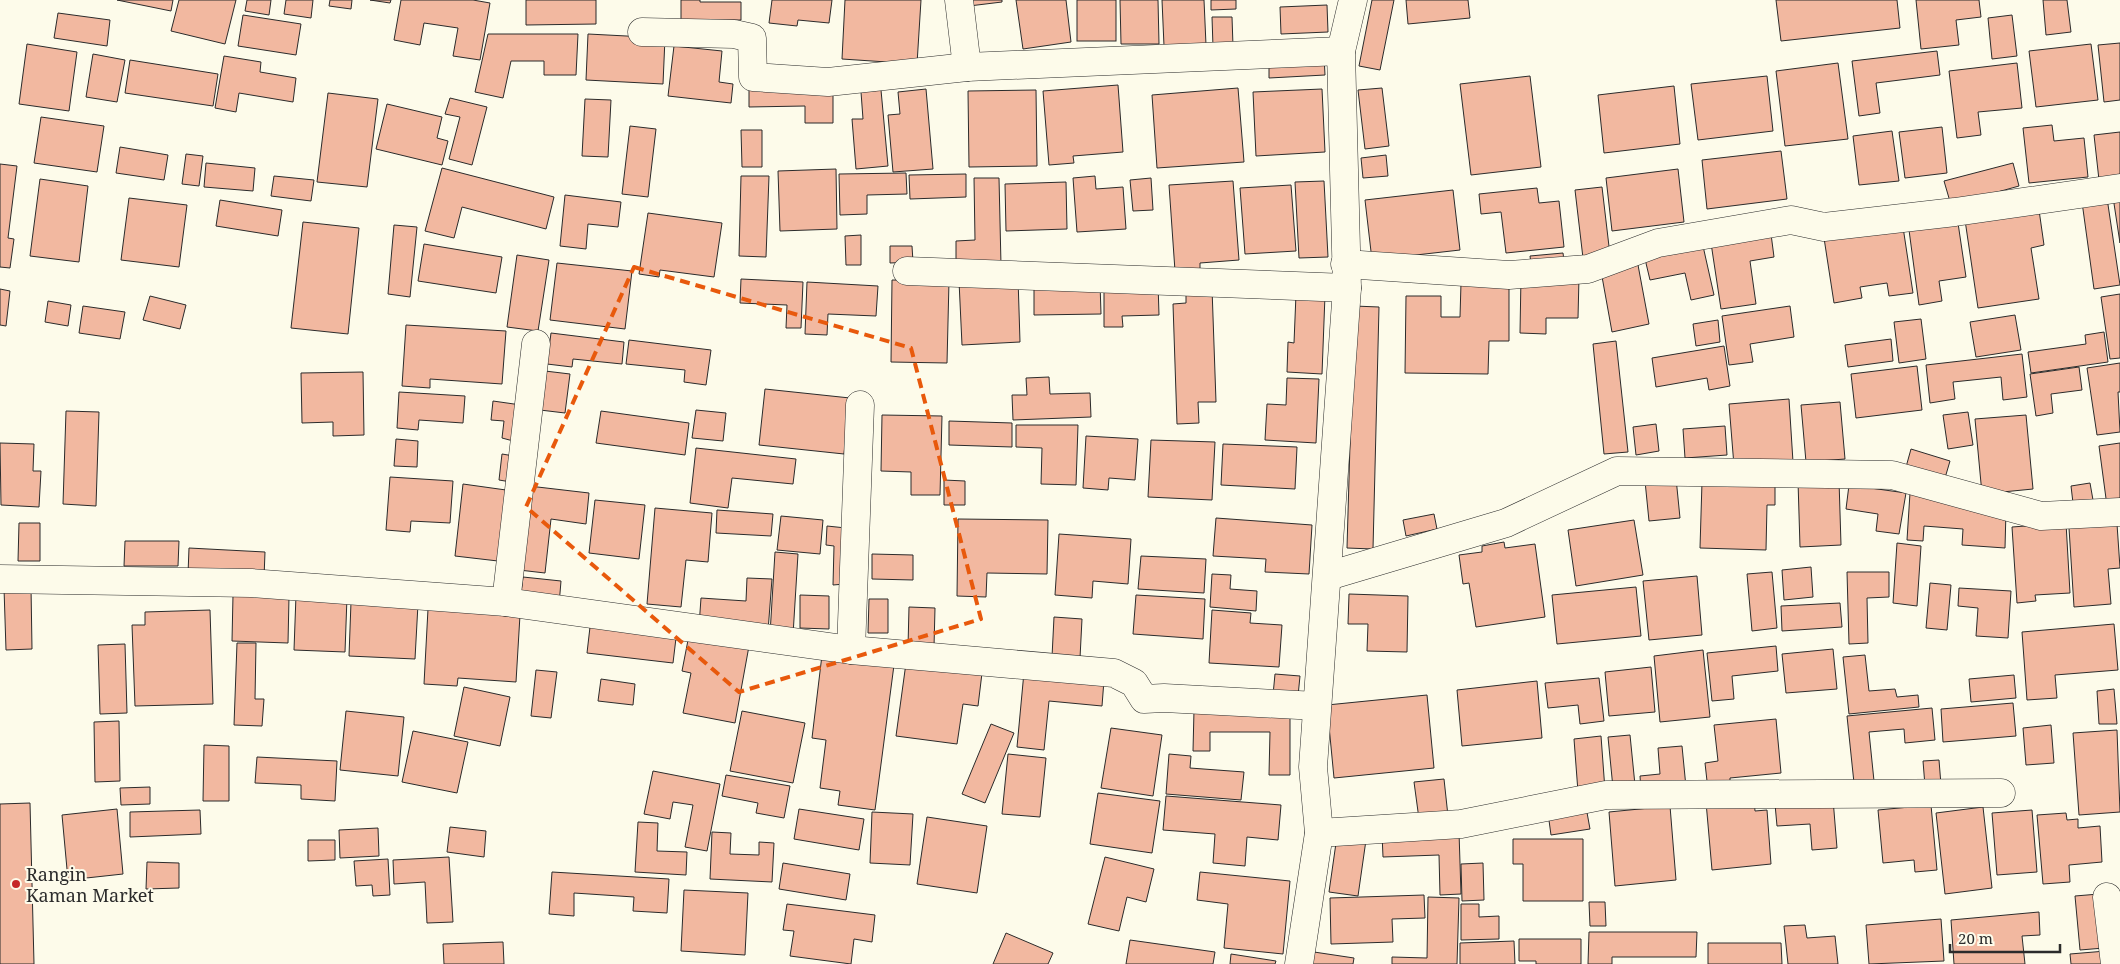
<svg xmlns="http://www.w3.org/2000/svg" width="2120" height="964" font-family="'Noto Serif',serif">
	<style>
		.building { fill: #f2b8a0; stroke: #2b2b2b }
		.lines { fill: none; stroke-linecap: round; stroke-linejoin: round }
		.street-casing { stroke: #2b2b2b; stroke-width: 29 }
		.street { stroke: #fdfbea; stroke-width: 28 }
		.marked { fill: none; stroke: #e8590c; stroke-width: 4; stroke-dasharray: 10 6; stroke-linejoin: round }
		.poi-dot { fill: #c62828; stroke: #fdfbea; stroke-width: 2 }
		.labels { text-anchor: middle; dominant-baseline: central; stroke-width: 4; stroke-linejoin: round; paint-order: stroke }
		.poi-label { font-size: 18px; fill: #2b2b2b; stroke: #fdfbea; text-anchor: start }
	</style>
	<rect width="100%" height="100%" fill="#fdfbea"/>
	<g class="building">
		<path d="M117,0H173L171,11Z"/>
		<path d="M179,0H236L225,44L171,31Z"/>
		<path d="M247,0H271L269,15L245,11Z"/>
		<path d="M286,0H313L311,18L284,14Z"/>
		<path d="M330,0H352L351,9L329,6Z"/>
		<path d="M370,0H391L390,3Z"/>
		<path d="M401,0H473L490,3L480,60L453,56L458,28L424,23L420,45L394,40Z"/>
		<path d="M526,0H596V24L526,25Z"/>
		<path d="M681,0H700V2H741V20L681,21Z"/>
		<path d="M772,0H832L829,23L798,20L797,26L769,23Z"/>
		<path d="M845,0H921L917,64L842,59Z"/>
		<path d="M968,0H1002V2L969,6Z"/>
		<path d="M1016,0H1066L1071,42L1023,49Z"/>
		<rect x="1077" y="0" width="39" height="41"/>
		<path d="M1120,0H1158L1159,44H1121Z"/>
		<path d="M1162,0H1204L1206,45L1164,46Z"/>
		<path d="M1211,0H1236V9L1211,10Z"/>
		<path d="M1372,0H1394L1380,70L1359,66Z"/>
		<path d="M1406,0H1468L1470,18L1408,24Z"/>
		<path d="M1776,0H1897L1900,28L1781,41Z"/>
		<path d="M1916,0H1979L1981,17L1956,20L1959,45L1921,49Z"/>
		<path d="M2043,0H2067L2071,32L2046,35Z"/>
		<path d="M1327,5L1328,32L1281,34L1280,7Z"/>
		<path d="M58,13L110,20L107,46L54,38Z"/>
		<path d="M243,15L301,24L296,55L238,46Z"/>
		<path d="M2012,15L2017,56L1992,59L1988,18Z"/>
		<path d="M1212,17H1232L1233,46L1213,47Z"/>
		<path d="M488,34H578L576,75H544V61H511L503,98L475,92Z"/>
		<path d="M588,34L665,38L663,84L586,80Z"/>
		<path d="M2120,43V100L2104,102L2098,45Z"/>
		<path d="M27,44L77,52L69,111L19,104Z"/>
		<path d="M2091,44L2098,100L2036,107L2029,51Z"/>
		<path d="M674,46L722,51L719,82L733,84L731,103L668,96Z"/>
		<path d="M1937,51L1940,75L1876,83L1880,113L1859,116L1852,61Z"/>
		<path d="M93,54L125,60L117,102L86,97Z"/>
		<path d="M224,56L261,62L260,72L296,78L293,102L239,93L236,112L215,108Z"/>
		<path d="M1324,56L1325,75L1269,78V59Z"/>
		<path d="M130,60L218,74L213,106L125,93Z"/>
		<path d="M1838,63L1848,139L1785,146L1776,71Z"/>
		<path d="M2017,63L2022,108L1978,112L1981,135L1957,138L1949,71Z"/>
		<path d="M1530,76L1541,167L1471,175L1460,84Z"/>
		<path d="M1767,76L1773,131L1698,140L1691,84Z"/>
		<path d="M1118,85L1123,152L1073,156L1074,163L1049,165L1043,91Z"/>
		<path d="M749,86H833V123H805V106L749,107Z"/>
		<path d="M1674,86L1680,144L1604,153L1598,95Z"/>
		<path d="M1238,88L1244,162L1157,168L1152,95Z"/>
		<path d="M1382,88L1389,146L1365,149L1358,90Z"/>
		<path d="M926,89L933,169L893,172L888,115L900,114L898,92Z"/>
		<path d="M1322,89L1325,152L1256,156L1253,92Z"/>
		<path d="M881,90L888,166L856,169L852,119H863L861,92Z"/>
		<path d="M1036,90L1037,166L969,167L968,91Z"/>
		<path d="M328,93L378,99L367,187L317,182Z"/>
		<path d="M450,98L487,107L472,165L449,159L460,117L445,114Z"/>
		<path d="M585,99L611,100L608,157L582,156Z"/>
		<path d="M387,104L442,117L437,138L448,141L442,165L376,149Z"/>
		<path d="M41,117L104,126L97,172L34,163Z"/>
		<path d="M2052,125L2054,141L2084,138L2088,177L2029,183L2023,128Z"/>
		<path d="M630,126L656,129L648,197L622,194Z"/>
		<path d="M1942,127L1947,173L1905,178L1899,132Z"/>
		<path d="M741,130H762V167H742Z"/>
		<path d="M1892,131L1899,181L1859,185L1853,136Z"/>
		<path d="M2120,132V178L2099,180L2094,135Z"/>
		<path d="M120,147L168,155L164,180L116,173Z"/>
		<path d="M1781,151L1787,199L1707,209L1702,160Z"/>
		<path d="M186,154L203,156L199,186L182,184Z"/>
		<path d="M1386,155L1388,176L1363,178L1361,158Z"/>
		<path d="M206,163L255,168L253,191L204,187Z"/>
		<path d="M2013,163L2019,186L1951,205L1944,181Z"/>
		<path d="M0,164L17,166L8,238L14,239L10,268L0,267Z"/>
		<path d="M442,168L554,197L546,229L462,207L454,238L425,231Z"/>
		<path d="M836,169L837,229L780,231L778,171Z"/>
		<path d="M1678,169L1684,222L1612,231L1606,178Z"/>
		<path d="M906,173L907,194L867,195V214L840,215L839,174Z"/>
		<path d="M966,174V197L910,199L909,175Z"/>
		<path d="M274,176L314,180L311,201L271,196Z"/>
		<path d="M741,176H769L766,257L739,256Z"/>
		<path d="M1095,176L1096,189L1123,187L1126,229L1077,232L1073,178Z"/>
		<path d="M974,178H999L1001,265L956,266V241L975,240Z"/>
		<path d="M1151,178L1153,210L1133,211L1130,180Z"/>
		<path d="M40,179L88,186L79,262L30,256Z"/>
		<path d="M1233,181L1239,260L1200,263V269L1175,271L1169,185Z"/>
		<path d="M1324,181L1328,257L1299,258L1295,182Z"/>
		<path d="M1066,182L1067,229L1006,231L1005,184Z"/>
		<path d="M1291,185L1296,251L1245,254L1240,188Z"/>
		<path d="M1602,187L1610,255L1583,258L1575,190Z"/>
		<path d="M1537,188L1539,203L1559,201L1564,247L1506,253L1501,212L1481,214L1479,194Z"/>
		<path d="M1453,190L1460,250L1372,260L1365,200Z"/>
		<path d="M565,195L621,202L618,227L588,224L586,249L560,246Z"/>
		<path d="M2120,196V243L2113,197Z"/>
		<path d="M129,198L187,205L179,267L121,260Z"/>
		<path d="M2107,198L2120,285L2094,289L2082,202Z"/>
		<path d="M220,200L282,210L278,236L216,226Z"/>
		<path d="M2039,210L2044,245L2031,248L2039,299L1978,308L1965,220Z"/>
		<path d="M648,213L722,223L714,277L660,270L659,277L639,274Z"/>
		<path d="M303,222L359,228L348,334L291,328Z"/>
		<path d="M1958,223L1966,277L1939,281L1942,301L1919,305L1909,230Z"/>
		<path d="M394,225L417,227L410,297L388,294Z"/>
		<path d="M1903,227L1913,293L1889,296L1887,283L1860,287L1862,298L1834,303L1824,238Z"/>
		<path d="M1771,234L1774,257L1750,261L1756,304L1721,309L1711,243Z"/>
		<path d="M861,235V265H846L845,236Z"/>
		<path d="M424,244L502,257L496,293L418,281Z"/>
		<path d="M890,246H912L913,262L890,263Z"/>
		<path d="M1703,246L1714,295L1691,300L1685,273L1650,280L1645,259Z"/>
		<path d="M1563,253L1565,268L1532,272L1530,256Z"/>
		<path d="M517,255L549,260L538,331L507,327Z"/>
		<path d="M557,263L632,271L625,329L550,320Z"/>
		<path d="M1638,265L1649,324L1612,332L1601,271Z"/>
		<path d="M1521,276L1579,277L1578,318H1546V334L1520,333Z"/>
		<path d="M1018,278L1020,342L962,345L959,281Z"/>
		<path d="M741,279L803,282L801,328H786L787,305L740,303Z"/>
		<path d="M892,280L949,281L947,363L891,362Z"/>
		<path d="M807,282L878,286L876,316L828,314L827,335L805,334Z"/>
		<path d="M1100,283L1101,314L1034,315V284Z"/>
		<path d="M1158,283L1159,315L1122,316L1123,327H1104V284Z"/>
		<path d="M1461,283L1509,284V341H1489L1488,374L1405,373L1406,296H1441V317H1460Z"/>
		<path d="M1212,288L1216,402H1198L1199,423L1177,424L1173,304L1186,303V289Z"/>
		<path d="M0,289L10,291L6,326L0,325Z"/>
		<path d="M1296,294L1325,295L1322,374L1287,372L1288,342L1294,343Z"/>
		<path d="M2120,294V358L2110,359L2101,297Z"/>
		<path d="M150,296L186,305L180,329L143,320Z"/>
		<path d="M48,301L71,305L68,326L45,322Z"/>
		<path d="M83,306L125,312L120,339L79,333Z"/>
		<path d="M1354,306L1379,307L1373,549L1347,548Z"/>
		<path d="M1790,306L1794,337L1750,344L1753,362L1729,365L1722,316Z"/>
		<path d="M2015,315L2021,350L1976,357L1970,322Z"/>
		<path d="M1921,319L1926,359L1899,363L1894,322Z"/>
		<path d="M1718,320L1720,342L1696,346L1693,324Z"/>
		<path d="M406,325L506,331L502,384L430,379V388L402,386Z"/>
		<path d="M2104,332L2108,362L2031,373L2028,352L2086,344L2085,335Z"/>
		<path d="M551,333L624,342L622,364L573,359L572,367L547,364Z"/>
		<path d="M1891,339L1893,361L1848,367L1845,345Z"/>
		<path d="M629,340L711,350L706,385L684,382L685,370L626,364Z"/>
		<path d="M1616,341L1628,452L1604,454L1593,344Z"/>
		<path d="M1724,346L1730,386L1709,390L1707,378L1656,387L1652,358Z"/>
		<path d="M2022,354L2027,397L2003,400L2001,377L1953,382L1955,399L1930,403L1926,365Z"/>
		<path d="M2120,363V392H2118L2120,432L2097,435L2087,368Z"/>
		<path d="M1917,366L1922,410L1856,418L1851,374Z"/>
		<path d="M2079,367L2082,390L2051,394L2053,413L2036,416L2030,374Z"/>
		<path d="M545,371L570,374L565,413L540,410Z"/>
		<path d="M363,372L364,435L333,436V422L302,423L301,373Z"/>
		<path d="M1049,377L1050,394L1090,393L1091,417L1013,420L1012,395H1027L1026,378Z"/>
		<path d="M1287,378L1319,379L1316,443L1265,440L1267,404L1286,405Z"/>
		<path d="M765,389L850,398L844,454L759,445Z"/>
		<path d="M399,392L465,396L463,423L419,420L418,430L397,428Z"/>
		<path d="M1789,399L1793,462L1734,466L1729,404Z"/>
		<path d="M493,401L521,405L517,442L502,438L504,421L491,420Z"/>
		<path d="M1840,402L1845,459L1806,462L1801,405Z"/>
		<path d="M696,410L726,413L723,441L692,438Z"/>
		<path d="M66,411L99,412L96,506L63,504Z"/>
		<path d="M601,411L689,423L685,455L596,443Z"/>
		<path d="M1968,412L1973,445L1948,449L1943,415Z"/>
		<path d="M882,415L942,416L940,495H911V472L881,471Z"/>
		<path d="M2026,415L2033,489L1982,494L1975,419Z"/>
		<path d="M949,421L1012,423V447L949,445Z"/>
		<path d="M1656,424L1659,451L1636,455L1633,427Z"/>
		<path d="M1016,425H1078L1076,485L1041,484L1042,448L1016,447Z"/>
		<path d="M1725,426L1727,455L1685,458L1683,429Z"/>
		<path d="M1086,436L1138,439L1135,480L1109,478L1108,490L1083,488Z"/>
		<path d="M396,439L418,441L417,467L394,466Z"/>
		<path d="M1151,440L1215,442L1212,500L1148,497Z"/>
		<path d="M0,443L34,444L33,471H41L39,507L1,505Z"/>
		<path d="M2120,443V505L2107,506L2099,446Z"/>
		<path d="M1223,444L1297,447L1295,489L1221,485Z"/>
		<path d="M696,448L796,459L793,484L732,478L728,508L690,503Z"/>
		<path d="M1911,449L1950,461L1945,478L1906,467Z"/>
		<path d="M502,454L514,456L511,482L499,480Z"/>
		<path d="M390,477L453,481L450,523L411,521L410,532L386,530Z"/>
		<path d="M1676,478L1680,518L1649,521L1645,481Z"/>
		<path d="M944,480L965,481V505H944Z"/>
		<path d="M1839,480L1841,545L1800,547L1798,481Z"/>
		<path d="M1702,482L1775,484V505H1767L1766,550L1700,548Z"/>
		<path d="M2090,483L2093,500L2073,503L2071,486Z"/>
		<path d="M463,484L506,490L498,561L455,556Z"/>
		<path d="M1849,485L1906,493L1899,534L1876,531L1878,514L1846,509Z"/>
		<path d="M529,486L589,493L586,524L551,519L545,573L519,570Z"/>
		<path d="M1910,493L2006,510L2005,548L1962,545L1963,529L1924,526L1923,541L1907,540Z"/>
		<path d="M595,500L645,505L639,559L589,553Z"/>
		<path d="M655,508L712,513L708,562L686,560L681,607L647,604Z"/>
		<path d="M717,510L773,514L771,536L716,533Z"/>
		<path d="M1434,514L1437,529L1406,536L1403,520Z"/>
		<path d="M781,516L823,520L820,554L777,550Z"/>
		<path d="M1216,518L1312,525L1309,574L1265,572L1266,559L1213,556Z"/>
		<path d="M958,519L1048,520L1047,574L987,573L986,597L957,596Z"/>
		<path d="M1634,520L1643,575L1576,586L1568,530Z"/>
		<path d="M19,523H40V561H18Z"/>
		<path d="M2066,523L2070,593L2035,595L2036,601L2017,603L2012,527Z"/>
		<path d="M2117,524L2120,568L2108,569L2111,604L2074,607L2069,528Z"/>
		<path d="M827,526L846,528L845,584L833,585L834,546L826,545Z"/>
		<path d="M1059,534L1131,539L1128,584L1093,581L1092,598L1055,595Z"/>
		<path d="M125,541H179L178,566H124Z"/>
		<path d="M1504,542L1505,548L1535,544L1545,617L1476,627L1469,583L1463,584L1459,555L1482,552V546Z"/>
		<path d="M1897,543L1921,546L1917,606L1893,603Z"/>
		<path d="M189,548L265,552L264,578L188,574Z"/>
		<path d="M775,552L798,554L793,635L770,634Z"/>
		<path d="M872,554L913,555V580L872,579Z"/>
		<path d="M1141,556L1206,559L1204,593L1138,589Z"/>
		<path d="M1811,567L1813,597L1784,600L1782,570Z"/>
		<path d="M1772,572L1777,628L1752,631L1747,574Z"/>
		<path d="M1847,572H1889V597L1867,598L1868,643L1849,644Z"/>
		<path d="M1212,574L1231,575L1230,589L1257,591L1256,611L1210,607Z"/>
		<path d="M1697,576L1702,635L1649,640L1643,581Z"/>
		<path d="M523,577L561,581L559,605L520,601Z"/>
		<path d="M747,578L772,579L768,631L699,626L701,598L746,601Z"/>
		<path d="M1930,583L1951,585L1947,630L1926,628Z"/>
		<path d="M31,587L32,649L6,650L4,588Z"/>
		<path d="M1636,587L1641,636L1557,644L1552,595Z"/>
		<path d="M1959,588L2011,591L2008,638L1976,636L1978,608L1958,606Z"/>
		<path d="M1349,594L1408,596L1407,652L1367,651L1368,624H1348Z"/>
		<path d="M233,595L289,597L288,643L232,641Z"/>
		<path d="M296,595L347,597L345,652L294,650Z"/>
		<path d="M800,595L829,596V629L800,628Z"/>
		<path d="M1136,595L1205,599L1203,639L1133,634Z"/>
		<path d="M869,599H888V633H868Z"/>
		<path d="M351,602L418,604L415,659L349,656Z"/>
		<path d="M1840,603L1842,627L1782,631L1781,606Z"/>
		<path d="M909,607L935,608L934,647H908Z"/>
		<path d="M428,609L520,615L516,682L458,678L457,686L424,684Z"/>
		<path d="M210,610L213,704L135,706L132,625H145V612Z"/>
		<path d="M1212,610L1251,613L1250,623L1282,625L1279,667L1209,663Z"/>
		<path d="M1054,617L1082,619L1080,658L1052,657Z"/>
		<path d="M2114,624L2118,670L2055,675L2057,698L2027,700L2022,632Z"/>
		<path d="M590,627L676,638L673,663L587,653Z"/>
		<path d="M689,635L749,646L735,723L683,713L691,673L682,671Z"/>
		<path d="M237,643H256L255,699H264L262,726L234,725Z"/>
		<path d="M125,644L127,713L100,714L98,645Z"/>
		<path d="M1776,646L1778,671L1732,676L1734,699L1712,701L1707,653Z"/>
		<path d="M1833,649L1837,689L1786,693L1782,654Z"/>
		<path d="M1703,650L1710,717L1660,722L1654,656Z"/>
		<path d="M822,655L894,665L875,810L838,805L840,791L820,788L826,740L812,738Z"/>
		<path d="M1865,655L1869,691L1895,689L1897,697L1918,695L1919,707L1849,714L1843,657Z"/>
		<path d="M906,663L982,673L978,706L963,704L957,744L896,736Z"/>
		<path d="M1651,667L1655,712L1609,716L1605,672Z"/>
		<path d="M536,670L557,672L551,718L531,716Z"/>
		<path d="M1024,672L1104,680L1102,706L1049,701L1044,750L1017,747Z"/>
		<path d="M1275,674L1300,676L1298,696L1273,695Z"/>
		<path d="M2014,675L2016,698L1971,702L1969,679Z"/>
		<path d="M1599,678L1604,721L1580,724L1578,705L1548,708L1545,683Z"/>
		<path d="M601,679L635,684L633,705L598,701Z"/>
		<path d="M1537,681L1542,738L1462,746L1457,690Z"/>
		<path d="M464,687L510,697L500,746L454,736Z"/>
		<path d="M2114,689L2117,724H2099L2097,691Z"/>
		<path d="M1427,695L1434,768L1334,778L1327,705Z"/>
		<path d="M2013,703L2016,736L1943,742L1941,709Z"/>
		<path d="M1932,708L1935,740L1905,743L1904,729L1869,732L1874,781L1854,783L1847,716Z"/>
		<path d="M1194,710H1290V775H1269L1270,732H1210V751H1193Z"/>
		<path d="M346,711L404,717L398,776L340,770Z"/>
		<path d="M742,711L805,723L793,783L730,771Z"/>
		<path d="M1776,719L1781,773L1730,778V788L1708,790L1705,763L1718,761L1714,725Z"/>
		<path d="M119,721L120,781L95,782L94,722Z"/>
		<path d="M991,724L1014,733L985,803L962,794Z"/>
		<path d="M2051,725L2054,763L2026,765L2023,728Z"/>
		<path d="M1111,728L1162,735L1153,796L1101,788Z"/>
		<path d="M2117,730L2120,812L2079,815L2073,733Z"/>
		<path d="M413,731L468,742L457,793L402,782Z"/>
		<path d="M1630,735L1635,785L1613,788L1608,737Z"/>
		<path d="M1601,736L1605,790L1578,792L1574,739Z"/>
		<path d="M204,745L229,746V801H203Z"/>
		<path d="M1682,746L1686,787L1641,791L1640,776L1660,774L1658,748Z"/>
		<path d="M1008,754L1046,758L1040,817L1002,814Z"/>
		<path d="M1169,754L1191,756L1190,768L1244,772L1241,800L1166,794Z"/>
		<path d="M257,757L337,761L335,801L301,799V785L255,783Z"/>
		<path d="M1939,760L1941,785L1925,786L1923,761Z"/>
		<path d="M653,771L720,784L707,851L685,847L693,805L673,802L670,819L644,814Z"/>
		<path d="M726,775L790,786L784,818L756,813L758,803L722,796Z"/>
		<path d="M1444,779L1448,816L1419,819L1414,782Z"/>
		<path d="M150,787V804L121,805L120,788Z"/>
		<path d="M1098,793L1160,801L1152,853L1090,844Z"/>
		<path d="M1166,796L1281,805L1278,840L1247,837L1245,866L1213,863L1215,834L1163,830Z"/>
		<path d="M1754,798L1755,811L1767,810L1771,864L1712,870L1706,802Z"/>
		<path d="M1833,799L1837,848L1812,850L1810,824L1777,826L1775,804Z"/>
		<path d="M30,803L34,964H0V804Z"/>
		<path d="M1931,805L1937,870L1915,872L1914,860L1883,863L1878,810Z"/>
		<path d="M1670,806L1676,880L1615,886L1609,812Z"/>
		<path d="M1586,807L1590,829L1551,835L1548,813Z"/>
		<path d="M1983,807L1992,888L1945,894L1936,813Z"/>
		<path d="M117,809L123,874L68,880L62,815Z"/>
		<path d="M799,809L864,819L859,850L794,839Z"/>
		<path d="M200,810L201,834L130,837V812Z"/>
		<path d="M2032,810L2037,872L1997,875L1992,813Z"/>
		<path d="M872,812L913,814L910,865L870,863Z"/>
		<path d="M2066,813L2067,820L2078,819V828L2100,826L2102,862L2069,865L2070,882L2043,884L2037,815Z"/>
		<path d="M927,817L987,826L977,893L917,884Z"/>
		<path d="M638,822L658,823L657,851L687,852L686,875L635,872Z"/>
		<path d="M450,827L486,831L484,857L447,852Z"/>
		<path d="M378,828L379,856L340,858L339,830Z"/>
		<path d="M712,832L731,833L730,854L759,855V842L774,843L772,882L710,879Z"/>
		<path d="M1459,832L1461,894L1440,895L1439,855L1383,857L1382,834Z"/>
		<path d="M1337,836L1366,840L1358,896L1329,892Z"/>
		<path d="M1513,839H1583V901H1523V864H1513Z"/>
		<path d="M308,840H335V860L308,861Z"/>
		<path d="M449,857L453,922L427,923L425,882L394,884L393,860Z"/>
		<path d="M1105,857L1154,869L1146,902L1127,897L1119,931L1088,924Z"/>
		<path d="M388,859L390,895L373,896L372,885L356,886L354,861Z"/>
		<path d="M147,862L179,863V888L146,889Z"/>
		<path d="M783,863L850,874L846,900L779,889Z"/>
		<path d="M1483,863L1484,900L1462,901L1461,864Z"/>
		<path d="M552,872L669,879L667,913L633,911L634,897L574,893V916L549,914Z"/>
		<path d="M1200,872L1290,881L1283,954L1224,948L1228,904L1197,900Z"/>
		<path d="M684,890L748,893L745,955L681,951Z"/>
		<path d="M2099,894L2104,948L2080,950L2075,896Z"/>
		<path d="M1424,895L1425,918L1392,919L1393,942L1331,944L1330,898Z"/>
		<path d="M1428,897L1459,898L1457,964H1392V957L1427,958Z"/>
		<path d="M1589,902H1605L1606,926H1590Z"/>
		<path d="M787,904L875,915L872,942L854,939L851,964L790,956L794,931L783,930Z"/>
		<path d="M1461,904H1479V917L1499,916V939L1461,940Z"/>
		<path d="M2039,912L2040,935L2022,936L2025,964H1954L1951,920Z"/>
		<path d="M1941,919L1944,961L1869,964L1866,925Z"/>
		<path d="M1805,925L1807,938L1835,936L1838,964H1788L1784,926Z"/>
		<path d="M1589,932H1697L1696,957H1612V964H1588Z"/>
		<path d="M1006,933L1053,953L1048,964H993Z"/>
		<path d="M1519,939H1581V964H1536V961H1519Z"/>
		<path d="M1130,940L1215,952L1213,964H1126Z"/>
		<path d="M1514,941L1515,964H1460V943Z"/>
		<path d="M503,942L504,964H444L443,944Z"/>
		<path d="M1708,943H1781L1782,964H1708Z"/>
		<path d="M2106,951L2107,964H2071L2070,954Z"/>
		<path d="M1314,952L1354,958L1353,964H1312Z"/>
		<path d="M1231,954L1276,961L1275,964H1230Z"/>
	</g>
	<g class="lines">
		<defs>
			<g id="street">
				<path d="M959,0L967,67"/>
				<path d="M642,32L734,34L752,38L753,77L828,82L967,67L1341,51"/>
				<path d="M1345,264L1509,275L1588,269L1658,243L1791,220L1824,227L1955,212L2120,188"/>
				<path d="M907,271L1347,288"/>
				<path d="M1328,576L1506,523L1617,471L1892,475L2041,516L2120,512"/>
				<path d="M0,579L251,583L506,602L851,650L1114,673L1134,683L1144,699L1164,698L1317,706"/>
				<path d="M506,602L536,344"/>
				<path d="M851,650L860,405"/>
				<path d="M1319,833L1461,824L1606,795L2001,793"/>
				<path d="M2107,897L2115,964"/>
				<path d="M1299,964L1319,833L1313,767L1347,288L1341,51L1353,0"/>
			</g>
		</defs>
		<use href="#street" class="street-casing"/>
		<use href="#street" class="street"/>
	</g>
	<path class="marked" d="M634,267L911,348L981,619L739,692L526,507Z"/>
	<circle class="poi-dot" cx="16" cy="884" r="5"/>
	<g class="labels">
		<g class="poi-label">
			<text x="26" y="874">Rangin<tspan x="26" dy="21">Kaman Market</tspan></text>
		</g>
	</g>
	<path d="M1950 944v8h110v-8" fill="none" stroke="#2b2b2b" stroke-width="2.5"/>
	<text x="1958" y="944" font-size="15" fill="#2b2b2b" stroke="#fdfbea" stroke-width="4" paint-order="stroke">20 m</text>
</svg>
